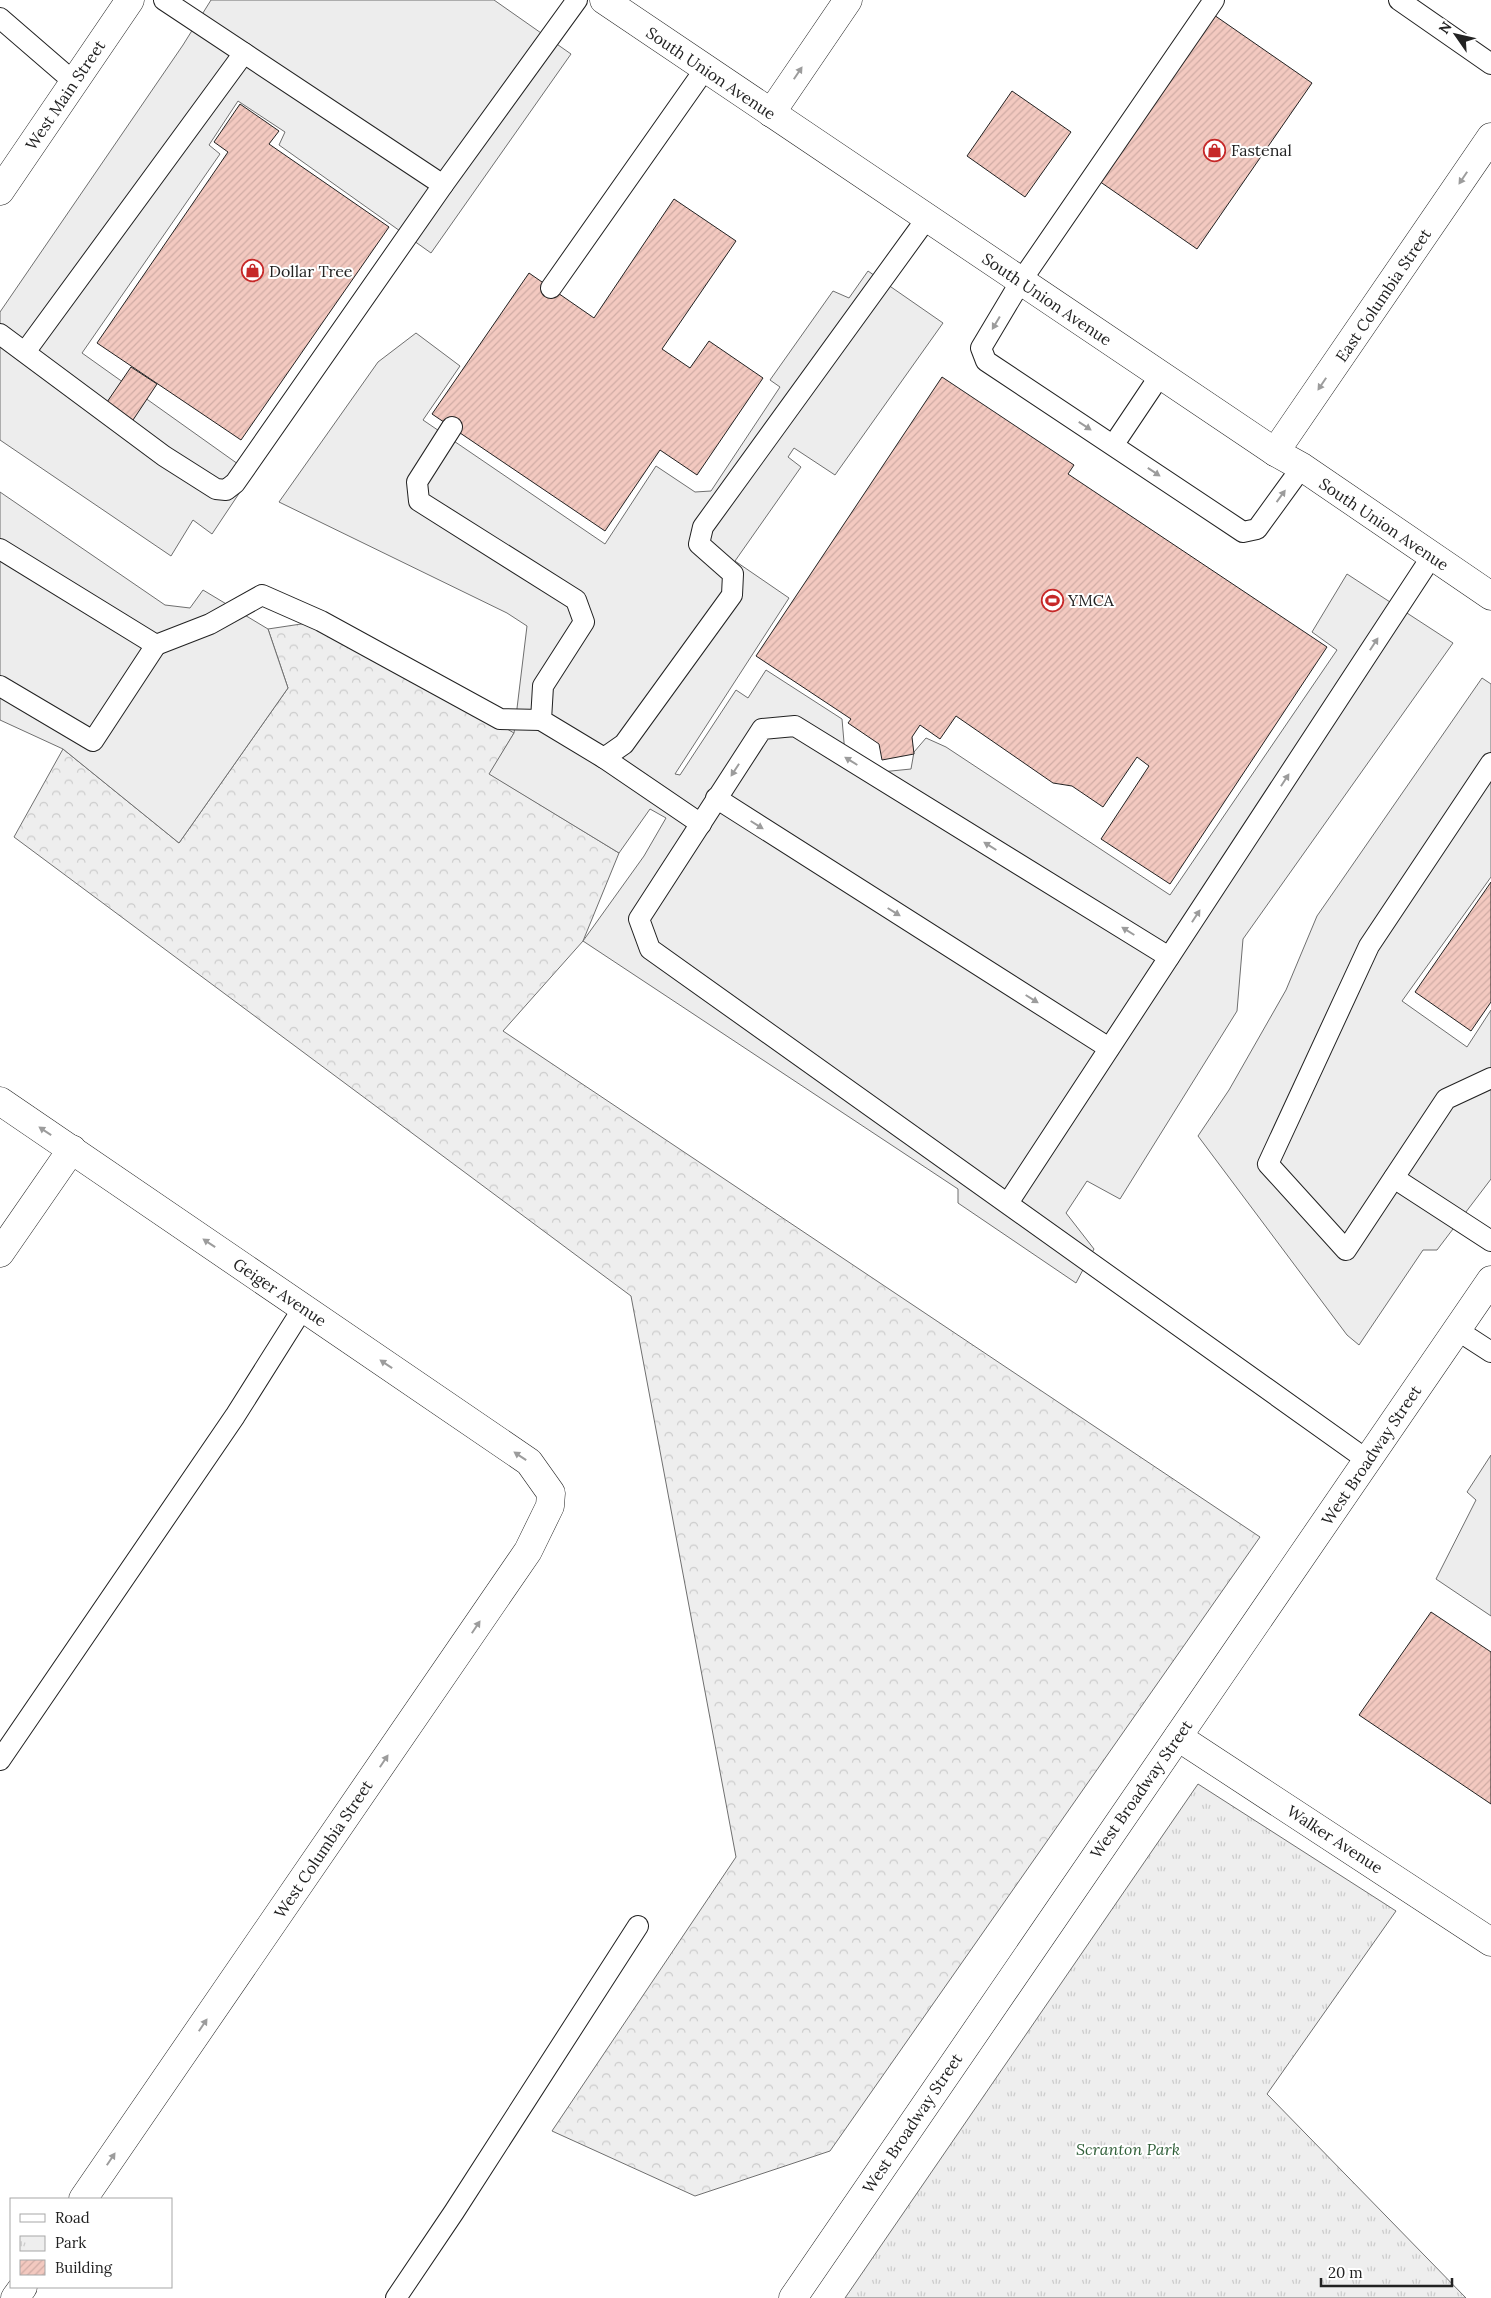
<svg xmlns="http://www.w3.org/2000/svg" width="1491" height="2298" font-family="Lora,serif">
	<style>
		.forest { fill: url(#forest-crowns); stroke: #6f6f6f }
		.park { fill: url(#park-tufts); stroke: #6f6f6f }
		.parking { fill: #ededed; stroke: #6f6f6f }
		.building { fill: url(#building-hatch); stroke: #222 }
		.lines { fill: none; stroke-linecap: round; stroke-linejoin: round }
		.lane-casing { stroke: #222; stroke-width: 22 }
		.street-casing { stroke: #222; stroke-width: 29 }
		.secondary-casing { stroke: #222; stroke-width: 29 }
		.lane { stroke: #fff; stroke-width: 20 }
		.street { stroke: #fff; stroke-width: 28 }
		.secondary { stroke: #fff; stroke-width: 28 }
		.oneway { fill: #9c9c9c }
		.labels { text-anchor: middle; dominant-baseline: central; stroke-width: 4; stroke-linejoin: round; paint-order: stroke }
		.street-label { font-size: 16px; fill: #222; stroke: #fff }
		.poi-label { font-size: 16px; fill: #222; stroke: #fff; text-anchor: start }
		.park-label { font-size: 16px; font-style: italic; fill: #2f5e38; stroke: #fff }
	</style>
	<defs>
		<pattern id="forest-crowns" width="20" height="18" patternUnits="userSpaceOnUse" patternTransform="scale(1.25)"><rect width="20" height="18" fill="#eee"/><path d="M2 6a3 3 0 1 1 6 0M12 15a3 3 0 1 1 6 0" fill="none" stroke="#ccc"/></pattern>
		<pattern id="park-tufts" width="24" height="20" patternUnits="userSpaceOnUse" patternTransform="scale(1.25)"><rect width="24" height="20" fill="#eee"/><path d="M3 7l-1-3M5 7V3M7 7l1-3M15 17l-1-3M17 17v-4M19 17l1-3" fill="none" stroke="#ccc"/></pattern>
		<pattern id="building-hatch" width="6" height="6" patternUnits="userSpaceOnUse" patternTransform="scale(1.25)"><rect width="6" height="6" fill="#f3c9c0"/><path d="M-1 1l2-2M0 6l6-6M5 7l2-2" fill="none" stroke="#d0aca5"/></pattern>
	</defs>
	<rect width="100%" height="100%" fill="#fff"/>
	<path class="forest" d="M321,621L514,733L490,774L619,853L583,941L503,1031L1260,1537L830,2151L695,2196L552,2131L736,1857L631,1296L14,837L63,749L179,843L288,688L268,629Z"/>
	<path class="park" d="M1198,1784L1396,1911L1267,2094L1466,2298H845Z"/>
	<g class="parking">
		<path d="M211,0H494L571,54L431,253L279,145L285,132L238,101L209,145L220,154L82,353L252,474L212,534L193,520L171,556L0,440V312L183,45Z"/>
		<path d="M868,271L943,323L835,475L794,448L788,457L801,467L735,561L789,598L675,774L680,775L736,690L748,698L766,670L842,719L845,754L881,772L911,769L914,752L926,738L946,747L1170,895L1337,650L1312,632L1347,574L1453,643L1243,939L1237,1011L1120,1199L1087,1181L1066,1213L1094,1249L1076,1283L958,1203V1189L583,941L644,856L666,818L650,809L619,853L489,774L514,733L527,626L507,613L279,502L378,362L416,333L460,366L423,420L605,544L656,466L695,492L711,491L780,387L770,380L833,291L849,298Z"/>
		<path d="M0,492L165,605L190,608L203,590L268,629L288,688L179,843L63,749L0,720Z"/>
		<path d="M1482,678L1491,684V877L1402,1001L1467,1047L1491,1010V1179L1437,1250H1423L1359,1345L1347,1335L1198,1136L1229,1090L1286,990L1317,916Z"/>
		<path d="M1491,1455V1616L1436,1579L1476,1500L1467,1492Z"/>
	</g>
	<g class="building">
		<path d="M1214,15L1312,83L1197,249L1099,181Z"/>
		<path d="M1012,91L1071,132L1025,197L967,156Z"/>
		<path d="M240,104L279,131L269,144L389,227L241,440L97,343L228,152L214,142Z"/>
		<path d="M674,199L736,241L662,349L690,368L709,341L763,378L697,475L660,450L605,531L432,414L529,273L594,318Z"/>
		<path d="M131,367L157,384L131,423L105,405Z"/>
		<path d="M942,377L1074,465L1068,474L1327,647L1170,884L1101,839L1149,766L1137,757L1103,807L1072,786L1053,783L956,716L940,739L920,725L912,737L914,754L882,760L879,744L848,723L851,719L756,656Z"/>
		<path d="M1491,882V1002L1471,1031L1415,992Z"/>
		<path d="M1431,1612L1491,1652V1804L1359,1715Z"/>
	</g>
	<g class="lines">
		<defs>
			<g id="lane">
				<path d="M164,0L443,185"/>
				<path d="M1214,0L1021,281L981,348L986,361L1243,532L1257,529L1302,467"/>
				<path d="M1399,0L1491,64"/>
				<path d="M0,18L74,82"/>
				<path d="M551,288L705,69"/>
				<path d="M0,334L164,456L216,489L226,490L235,483L443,185L577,0"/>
				<path d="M25,352L244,53"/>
				<path d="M452,427L417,482L419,501L576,600L584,622L543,686L541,720L604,758L624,744L732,595L733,574L699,544L703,527L927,218"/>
				<path d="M1114,444L1161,374"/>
				<path d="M0,549L156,645L210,624L262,595L321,621L500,719L541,720"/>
				<path d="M0,686L93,741L156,645"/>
				<path d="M604,758L701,824"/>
				<path d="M1491,763L1369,946L1268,1164L1346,1250L1446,1099L1491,1078"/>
				<path d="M716,798L1109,1048"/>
				<path d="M1169,957L795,726L762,729L639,919L650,949L1367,1460"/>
				<path d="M1394,1178L1491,1241"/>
				<path d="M1008,1203L1432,556"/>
				<path d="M1457,1330L1491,1352"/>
				<path d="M0,1760L235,1416L303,1308"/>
				<path d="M396,2298L454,2212L638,1926"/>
			</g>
			<g id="street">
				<path d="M771,113L848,0"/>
				<path d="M1275,452L1491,137"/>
				<path d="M0,1101L529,1462L551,1493L550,1506L528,1551L83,2199"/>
				<path d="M0,1253L72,1149"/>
				<path d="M1178,1737L1491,1942"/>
				<path d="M15,2298L23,2287"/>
				<path d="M793,2298L1491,1280"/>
			</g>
			<g id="secondary">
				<path d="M604,0L1275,452L1302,467L1491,596"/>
				<path d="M0,191L130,0"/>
			</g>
		</defs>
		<use href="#lane" class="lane-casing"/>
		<use href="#street" class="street-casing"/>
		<use href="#secondary" class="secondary-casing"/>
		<use href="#lane" class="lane"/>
		<use href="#street" class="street"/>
		<use href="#secondary" class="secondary"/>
	</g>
	<defs><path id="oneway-solid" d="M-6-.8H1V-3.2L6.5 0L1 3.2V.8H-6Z" transform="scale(1.25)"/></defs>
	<g class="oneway">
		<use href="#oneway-solid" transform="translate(798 73) rotate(-56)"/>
		<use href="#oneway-solid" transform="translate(1463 178) rotate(124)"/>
		<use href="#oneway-solid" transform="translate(996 323) rotate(121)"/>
		<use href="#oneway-solid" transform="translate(1322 384) rotate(124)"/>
		<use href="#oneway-solid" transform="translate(1085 426) rotate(33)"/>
		<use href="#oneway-solid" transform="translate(1154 472) rotate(34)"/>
		<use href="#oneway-solid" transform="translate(1281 496) rotate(-54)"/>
		<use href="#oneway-solid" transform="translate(1374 644) rotate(-57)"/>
		<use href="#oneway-solid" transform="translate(851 761) rotate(-148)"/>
		<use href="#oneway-solid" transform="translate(735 770) rotate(123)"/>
		<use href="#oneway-solid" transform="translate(1285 780) rotate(-57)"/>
		<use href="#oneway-solid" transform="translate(757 825) rotate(32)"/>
		<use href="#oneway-solid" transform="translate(990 846) rotate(-148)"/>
		<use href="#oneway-solid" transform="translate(894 912) rotate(32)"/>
		<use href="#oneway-solid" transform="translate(1196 916) rotate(-57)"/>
		<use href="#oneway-solid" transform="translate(1128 931) rotate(-148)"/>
		<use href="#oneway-solid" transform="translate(1032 999) rotate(32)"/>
		<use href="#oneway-solid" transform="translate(45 1131) rotate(-146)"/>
		<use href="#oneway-solid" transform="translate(209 1243) rotate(-146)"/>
		<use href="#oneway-solid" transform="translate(386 1364) rotate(-146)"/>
		<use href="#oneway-solid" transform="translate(520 1456) rotate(-146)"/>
		<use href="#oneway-solid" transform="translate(476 1627) rotate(-56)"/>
		<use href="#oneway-solid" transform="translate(384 1761) rotate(-56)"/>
		<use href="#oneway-solid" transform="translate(203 2025) rotate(-56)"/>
		<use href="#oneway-solid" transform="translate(111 2159) rotate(-56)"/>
	</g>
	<defs>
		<symbol id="shop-ring" viewBox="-11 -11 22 22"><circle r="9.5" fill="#fff" stroke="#c62828" stroke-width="1.5"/><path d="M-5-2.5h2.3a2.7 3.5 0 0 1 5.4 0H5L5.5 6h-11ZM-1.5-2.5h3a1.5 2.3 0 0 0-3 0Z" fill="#c62828"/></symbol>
		<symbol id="stadium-ring" viewBox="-11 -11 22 22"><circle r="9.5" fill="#fff" stroke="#c62828" stroke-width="1.5"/><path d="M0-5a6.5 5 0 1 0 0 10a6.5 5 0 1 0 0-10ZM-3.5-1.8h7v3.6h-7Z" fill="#c62828"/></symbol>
	</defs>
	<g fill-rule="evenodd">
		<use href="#shop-ring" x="1202" y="138" width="25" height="25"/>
		<use href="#shop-ring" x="240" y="258" width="25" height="25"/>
		<use href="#stadium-ring" x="1040" y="588" width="25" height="25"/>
	</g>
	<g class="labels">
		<g class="street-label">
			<text transform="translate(711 73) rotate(34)">South Union Avenue</text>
			<text transform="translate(65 95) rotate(-56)">West Main Street</text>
			<text transform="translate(1383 295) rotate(-56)">East Columbia Street</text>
			<text transform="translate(1047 299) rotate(34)">South Union Avenue</text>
			<text transform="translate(1384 524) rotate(34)">South Union Avenue</text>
			<text transform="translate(280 1292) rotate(34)">Geiger Avenue</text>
			<text transform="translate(1371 1455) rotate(-56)">West Broadway Street</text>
			<text transform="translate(1141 1789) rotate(-55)">West Broadway Street</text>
			<text transform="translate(1335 1839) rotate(33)">Walker Avenue</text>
			<text transform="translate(323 1849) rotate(-56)">West Columbia Street</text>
			<text transform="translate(912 2123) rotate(-56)">West Broadway Street</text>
		</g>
		<g class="poi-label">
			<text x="1231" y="150">Fastenal</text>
			<text x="269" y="271">Dollar Tree</text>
			<text x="1068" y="600">YMCA</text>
		</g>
		<g class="park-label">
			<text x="1128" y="2149">Scranton Park</text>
		</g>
	</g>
	<rect x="10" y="2198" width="162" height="90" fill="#ffffff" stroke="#a7a7a7"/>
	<rect x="20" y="2214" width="25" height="8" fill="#ffffff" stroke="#a7a7a7"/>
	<text x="55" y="2223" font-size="15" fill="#222222">Road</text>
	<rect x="20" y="2236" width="25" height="15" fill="url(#park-tufts)" stroke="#a7a7a7"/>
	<text x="55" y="2248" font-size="15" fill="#222222">Park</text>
	<rect x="20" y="2260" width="25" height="15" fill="url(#building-hatch)" stroke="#a7a7a7"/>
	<text x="55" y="2273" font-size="15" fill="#222222">Building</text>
	<g transform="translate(1456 35) rotate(304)" stroke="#ffffff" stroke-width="4" paint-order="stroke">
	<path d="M0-4L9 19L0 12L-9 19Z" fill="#222222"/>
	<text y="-8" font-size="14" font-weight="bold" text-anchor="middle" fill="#222222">N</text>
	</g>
	<path d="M1321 2278v8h131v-8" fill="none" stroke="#222222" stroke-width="2.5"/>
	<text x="1328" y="2278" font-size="15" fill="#222222" stroke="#ffffff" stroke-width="4" paint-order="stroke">20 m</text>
</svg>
